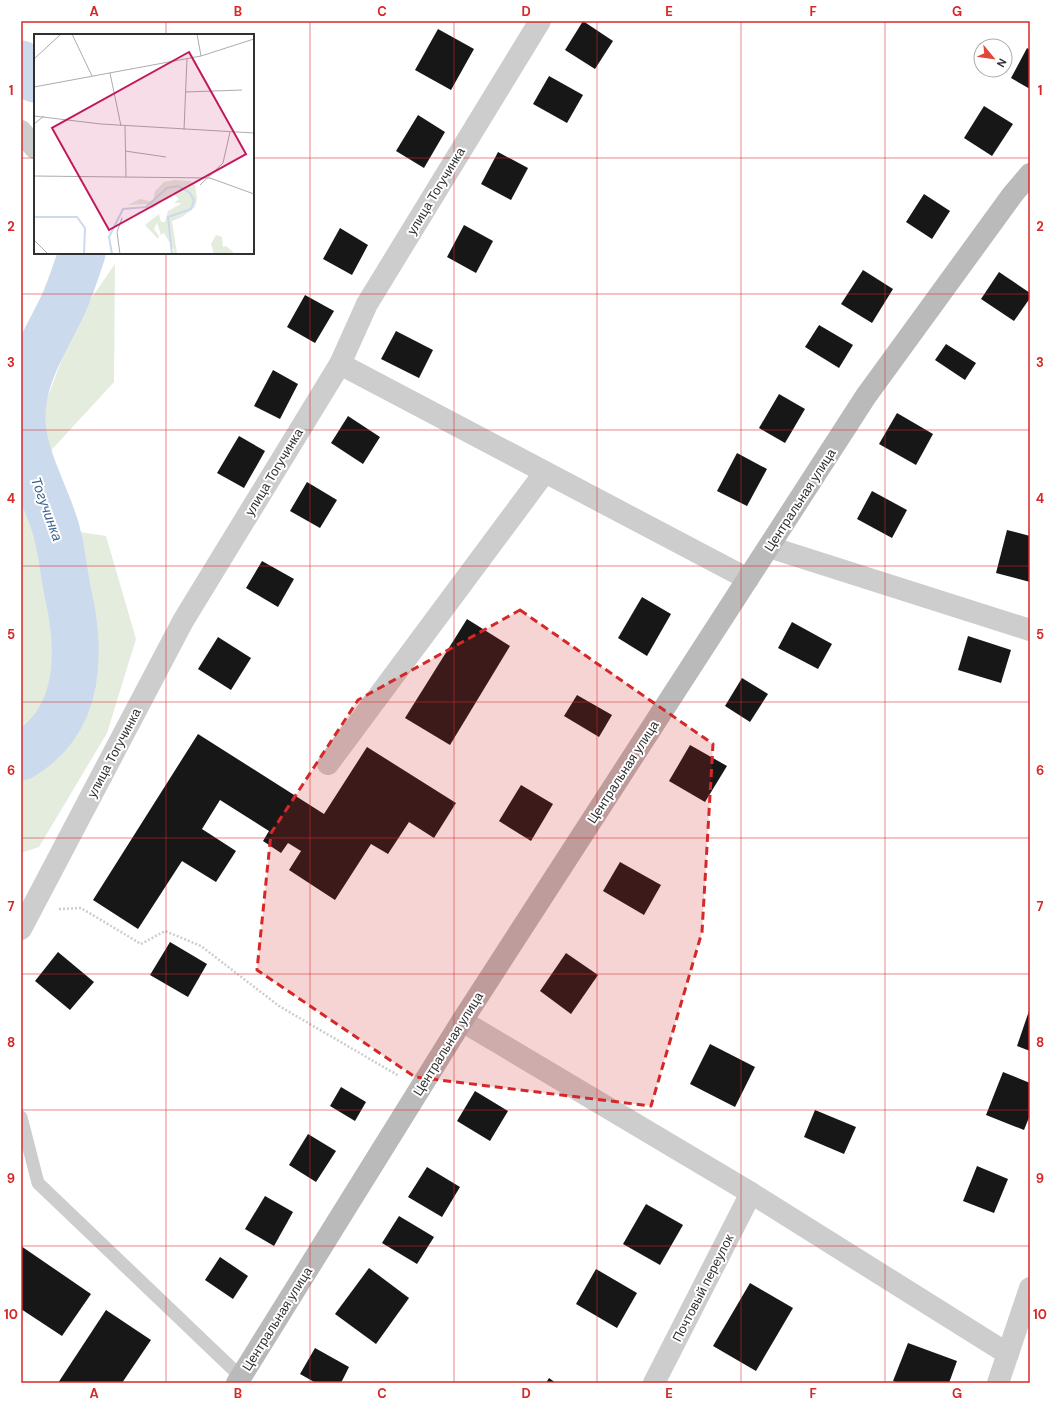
<svg xmlns="http://www.w3.org/2000/svg" width="1051" height="1404" font-family="'DM Sans',sans-serif">
	<style>
		.green { fill: #e4ecde }
		.lines { fill: none; stroke-linecap: round; stroke-linejoin: round }
		.river { stroke: #cbdaec; stroke-width: 47 }
		.building { fill: #171717 }
		.path { stroke: #cdcdcd; stroke-width: 2.5; stroke-dasharray: 2 2; stroke-linecap: butt }
		.lane { stroke: #cdcdcd; stroke-width: 13 }
		.street { stroke: #cdcdcd; stroke-width: 22 }
		.secondary { stroke: #bababa; stroke-width: 22 }
		.marked { fill: #d62828; fill-opacity: 0.2; stroke: #d62828; stroke-width: 3; stroke-dasharray: 8 5; stroke-linejoin: round }
		.grid { fill: none; stroke: #d62828; stroke-width: 1; stroke-opacity: 0.55 }
		.labels { text-anchor: middle; dominant-baseline: central; stroke-width: 4; stroke-linejoin: round; paint-order: stroke }
		.street-label { font-size: 13px; fill: #303030; stroke: #fff }
		.water-label { font-size: 14px; font-style: italic; fill: #3f6391; stroke: #fff }
		.inset-river { fill: none; stroke: #cbdaec; stroke-width: 2 }
		.inset-road { fill: none; stroke: #acacac; stroke-width: 1 }
		.view { fill: #c2185b; fill-opacity: 0.15; stroke: #c2185b; stroke-width: 2 }
		.inset-edge { fill: none; stroke: #303030; stroke-width: 2 }
		.neatline { fill: none; stroke: #d62828; stroke-width: 1.5 }
		.grid-label { font-size: 13px; text-anchor: middle; font-weight: bold; fill: #d62828 }
	</style>
	<rect width="100%" height="100%" fill="#fff"/>
	<path class="green" d="M115,264L114,382L33,470L74,531L106,536L136,639L107,733L39,847L21,853V440L38,423L77,319Z"/>
	<g class="lines">
		<g class="river">
			<path d="M21,64L35,79"/>
			<path d="M21,757C74,725 81,671 72,614C71,605 68,596 67,588C62,563 61,540 52,517C41,486 24,456 22,422C20,379 44,344 62,307C70,290 76,271 82,253"/>
		</g>
	</g>
	<g class="building">
		<path d="M583,21L613,41L595,69L565,50Z"/>
		<path d="M438,29L474,49L451,90L415,70Z"/>
		<path d="M1027,48L1030,50V89L1011,78Z"/>
		<path d="M549,76L583,95L567,123L533,104Z"/>
		<path d="M984,106L1013,124L992,156L964,138Z"/>
		<path d="M418,115L445,132L424,168L396,151Z"/>
		<path d="M498,152L528,168L511,200L481,184Z"/>
		<path d="M924,194L950,211L932,239L906,222Z"/>
		<path d="M464,225L493,241L476,273L447,257Z"/>
		<path d="M340,228L368,245L352,275L323,259Z"/>
		<path d="M863,270L893,289L872,323L841,304Z"/>
		<path d="M999,272L1030,293V298L1014,321L981,299Z"/>
		<path d="M305,295L334,311L315,343L287,327Z"/>
		<path d="M819,325L853,345L839,368L805,347Z"/>
		<path d="M396,331L433,350L419,378L381,359Z"/>
		<path d="M946,344L976,363L965,380L935,360Z"/>
		<path d="M273,370L298,384L280,419L254,406Z"/>
		<path d="M779,394L805,409L785,443L759,428Z"/>
		<path d="M897,413L933,434L916,465L879,444Z"/>
		<path d="M348,416L380,437L363,464L331,443Z"/>
		<path d="M239,436L265,451L244,488L217,473Z"/>
		<path d="M737,453L767,469L747,506L717,491Z"/>
		<path d="M307,482L337,500L320,528L290,511Z"/>
		<path d="M872,491L907,510L892,538L857,519Z"/>
		<path d="M1007,530L1030,536V582L996,573Z"/>
		<path d="M262,561L294,579L278,607L246,588Z"/>
		<path d="M642,597L671,614L647,656L618,638Z"/>
		<path d="M467,619L510,646L450,745L405,718Z"/>
		<path d="M792,622L832,644L818,669L778,648Z"/>
		<path d="M968,636L1011,650L1001,683L958,670Z"/>
		<path d="M218,637L251,658L231,690L198,669Z"/>
		<path d="M742,678L768,694L750,722L725,706Z"/>
		<path d="M577,695L612,715L599,737L564,716Z"/>
		<path d="M198,734L324,814L367,747L456,803L434,838L409,822L388,854L371,844L335,900L289,870L301,851L288,843L281,853L263,841L269,831L220,800L202,829L236,851L216,882L182,861L138,929L93,900Z"/>
		<path d="M690,745L727,766L705,802L669,781Z"/>
		<path d="M521,785L553,804L531,841L499,821Z"/>
		<path d="M620,862L661,885L644,915L603,891Z"/>
		<path d="M170,942L207,964L188,997L150,975Z"/>
		<path d="M58,952L94,982L70,1010L35,981Z"/>
		<path d="M566,953L598,975L571,1014L540,991Z"/>
		<path d="M1030,1008V1051L1017,1046Z"/>
		<path d="M710,1044L755,1067L735,1107L690,1084Z"/>
		<path d="M1003,1072L1030,1083V1115L1024,1130L986,1115Z"/>
		<path d="M341,1087L366,1102L355,1121L330,1106Z"/>
		<path d="M475,1091L508,1111L490,1141L457,1121Z"/>
		<path d="M815,1110L856,1127L844,1154L804,1137Z"/>
		<path d="M308,1134L336,1151L316,1182L289,1165Z"/>
		<path d="M977,1166L1008,1179L994,1213L963,1201Z"/>
		<path d="M427,1167L460,1187L442,1217L408,1197Z"/>
		<path d="M265,1196L293,1212L274,1246L245,1229Z"/>
		<path d="M646,1204L683,1225L660,1265L623,1244Z"/>
		<path d="M399,1216L434,1237L417,1264L382,1243Z"/>
		<path d="M21,1246L91,1294L62,1336L21,1309Z"/>
		<path d="M220,1257L248,1276L233,1299L205,1280Z"/>
		<path d="M369,1268L409,1298L376,1344L335,1314Z"/>
		<path d="M596,1269L637,1293L617,1328L576,1304Z"/>
		<path d="M750,1283L793,1308L756,1371L713,1346Z"/>
		<path d="M106,1310L151,1340L122,1383H58Z"/>
		<path d="M908,1343L957,1361L949,1383H899L893,1381Z"/>
		<path d="M315,1348L349,1367L341,1383H316L300,1374Z"/>
		<path d="M549,1378L556,1383H546Z"/>
	</g>
	<g class="lines">
		<path class="path" d="M59,909L81,908L141,944L165,931L201,946L279,1006L399,1076"/>
		<path class="lane" d="M21,1117L38,1183L241,1377"/>
		<g class="street">
			<path d="M21,131L35,148"/>
			<path d="M340,364L748,579"/>
			<path d="M769,547L1030,630"/>
			<path d="M328,764L545,472"/>
			<path d="M21,929L183,621L340,364L367,304L540,21"/>
			<path d="M462,1021L751,1193L1008,1354"/>
			<path d="M654,1383L751,1193"/>
			<path d="M998,1383L1030,1288"/>
		</g>
		<path class="secondary" d="M237,1383L462,1021L866,396L1013,194L1030,174"/>
	</g>
	<path class="marked" d="M520,610L713,744L702,932L651,1106L415,1077L257,970L271,833L358,700Z"/>
	<path class="grid" d="M166,21V35M310,21V1383M454,21V1383M597,21V1383M741,21V1383M885,21V1383M21,158H35M253,158H1030M166,253V1383M21,294H1030M21,430H1030M21,566H1030M21,702H1030M21,838H1030M21,974H1030M21,1110H1030M21,1246H1030"/>
	<g class="labels">
		<g class="street-label">
			<text transform="translate(436 191) rotate(-59)">улица Тогучинка</text>
			<text transform="translate(274 472) rotate(-59)">улица Тогучинка</text>
			<text transform="translate(800 500) rotate(-57)">Центральная улица</text>
			<text transform="translate(114 753) rotate(-62)">улица Тогучинка</text>
			<text transform="translate(623 772) rotate(-57)">Центральная улица</text>
			<text transform="translate(448 1044) rotate(-58)">Центральная улица</text>
			<text transform="translate(703 1288) rotate(-63)">Почтовый переулок</text>
			<text transform="translate(277 1319) rotate(-58)">Центральная улица</text>
		</g>
		<g class="water-label">
			<text transform="translate(47 509) rotate(70)">Тогучинка</text>
		</g>
	</g>
	<g transform="translate(34 34)">
		<rect width="220" height="220" fill="#fff"/>
		<path d="M141,146L156,147L161,151L163,165L161,173L148,183L138,187L143,220H139L140,216L130,199L127,201L123,189L120,195L125,202L124,205L111,191L125,180L127,188H131L134,177L148,169H140L145,165L139,159L119,174L110,175L117,171L114,170L94,171L106,165L119,168L121,157L130,148ZM182,201L188,203L189,213L192,212L201,220H180L177,210Z" fill="#e4ecde"/>
		<path class="inset-river" d="M0,183H43L51,194L50,220M78,220L75,203L89,175L112,173L133,154L144,152L156,159L160,166L157,175L134,183L138,220"/>
		<path class="inset-road" d="M38,0L58,42M163,0L167,22M0,25L27,0M76,39L87,92M0,53L167,22L220,5M151,58L208,56M0,82L67,90L220,99M0,90L10,82M91,92L92,143M150,96L153,24M91,117L132,123M0,142L176,144L220,160M166,151L189,129L196,98M0,206L14,220M86,220L83,198L88,184"/>
		<path class="view" d="M155,18L212,120L75,196L18,94Z"/>
		<rect width="220" height="220" class="inset-edge"/>
	</g>
	<rect width="1051" height="1404" fill="none" stroke="#ffffff" stroke-width="44"/>
	<g transform="translate(993 58) rotate(119)"><circle r="19" fill="#ffffff" stroke="#acacac"/>
	<path d="M0-3L7 15L0 10L-7 15Z" fill="#e14838"/>
	<text y="-6" font-size="11" font-weight="bold" text-anchor="middle" fill="#303030">N</text>
	</g>
	<rect x="22" y="22" width="1007" height="1360" class="neatline"/>
	<g class="grid-label">
		<text x="94" y="16">A</text>
		<text x="238" y="16">B</text>
		<text x="382" y="16">C</text>
		<text x="526" y="16">D</text>
		<text x="669" y="16">E</text>
		<text x="813" y="16">F</text>
		<text x="957" y="16">G</text>
		<text x="11" y="95">1</text>
		<text x="1040" y="95">1</text>
		<text x="11" y="231">2</text>
		<text x="1040" y="231">2</text>
		<text x="11" y="367">3</text>
		<text x="1040" y="367">3</text>
		<text x="11" y="503">4</text>
		<text x="1040" y="503">4</text>
		<text x="11" y="639">5</text>
		<text x="1040" y="639">5</text>
		<text x="11" y="775">6</text>
		<text x="1040" y="775">6</text>
		<text x="11" y="911">7</text>
		<text x="1040" y="911">7</text>
		<text x="11" y="1047">8</text>
		<text x="1040" y="1047">8</text>
		<text x="11" y="1183">9</text>
		<text x="1040" y="1183">9</text>
		<text x="11" y="1319">10</text>
		<text x="1040" y="1319">10</text>
		<text x="94" y="1398">A</text>
		<text x="238" y="1398">B</text>
		<text x="382" y="1398">C</text>
		<text x="526" y="1398">D</text>
		<text x="669" y="1398">E</text>
		<text x="813" y="1398">F</text>
		<text x="957" y="1398">G</text>
	</g>
</svg>
